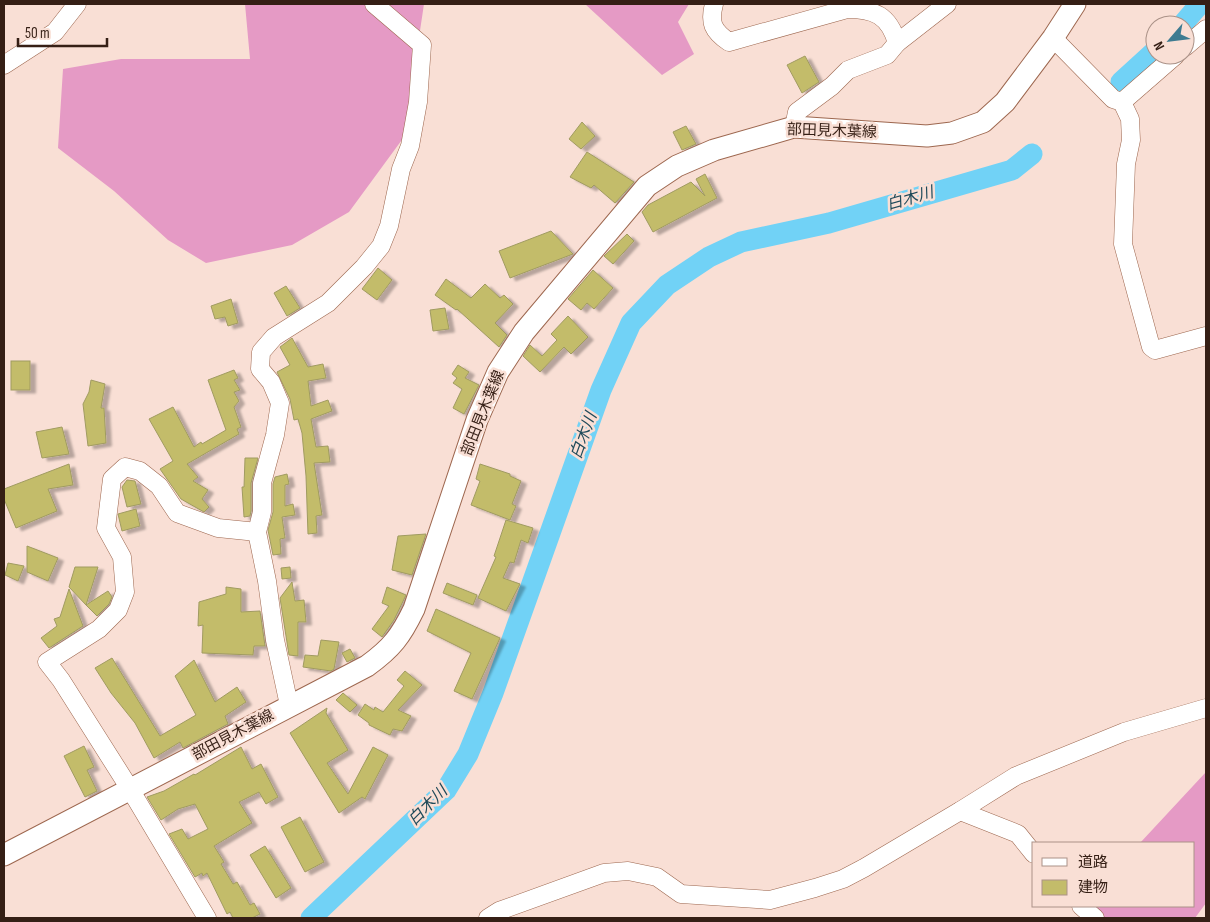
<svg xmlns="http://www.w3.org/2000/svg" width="1210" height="922" font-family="'Sofia Sans Condensed','Noto Sans JP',sans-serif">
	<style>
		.forest { fill: #e59ac5 }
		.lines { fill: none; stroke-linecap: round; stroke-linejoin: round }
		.river { stroke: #71d2f6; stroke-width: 21 }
		.building { fill: #c3bc6a; stroke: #a09b61; filter: url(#shadow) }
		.minor-casing { stroke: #9d674f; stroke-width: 19 }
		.major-casing { stroke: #9d674f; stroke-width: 23 }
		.minor { stroke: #fff; stroke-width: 18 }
		.major { stroke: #fff; stroke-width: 21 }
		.labels { text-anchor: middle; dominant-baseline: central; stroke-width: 5; stroke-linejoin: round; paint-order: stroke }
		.street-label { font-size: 15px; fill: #351f15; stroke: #f9dfd5 }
		.water-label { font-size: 16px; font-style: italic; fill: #1f4a5a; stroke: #f9dfd5 }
	</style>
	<defs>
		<filter id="shadow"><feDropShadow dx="5.5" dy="3" stdDeviation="1" flood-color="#0004"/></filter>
	</defs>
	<rect width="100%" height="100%" fill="#f9dfd5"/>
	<g class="forest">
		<path d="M245,4H424L404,137L349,212L292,245L206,263L168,240L114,191L58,148L63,69L121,59H250Z"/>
		<path d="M585,4H689L678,22L694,54L662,75Z"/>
		<path d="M1206,772V903L1195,918H1078L1088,906H1194V843H1140Z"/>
	</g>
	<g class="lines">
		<g class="river">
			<path d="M1182,25L1200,4"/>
			<path d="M1121,82L1155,51"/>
			<path d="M311,918L446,790L468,754L493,693L601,390L631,323L667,285L709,257L741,242L829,223L1012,170L1032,154"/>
		</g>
	</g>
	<g class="building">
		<path d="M805,56L819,82L802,93L787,65Z"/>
		<path d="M582,122L595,136L581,149L569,139Z"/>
		<path d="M686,126L696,144L682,150L673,132Z"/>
		<path d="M587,152L634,182L615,203L594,185L591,188L570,177Z"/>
		<path d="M705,174L717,198L653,232L642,212L648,205L691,182L705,196L696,179Z"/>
		<path d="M551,231L573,254L510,278L499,251Z"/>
		<path d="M627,234L634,241L613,264L604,256Z"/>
		<path d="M378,268L392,280L377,300L362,289Z"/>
		<path d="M593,270L613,288L594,309L587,303L581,310L568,299Z"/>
		<path d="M446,279L471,298L485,284L500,298L504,295L513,304L495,323L507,335L499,347L457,309L456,310L435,295Z"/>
		<path d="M286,286L300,308L287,316L274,293Z"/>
		<path d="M231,299L238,323L228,326L225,317L215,319L211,306Z"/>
		<path d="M445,308L449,329L433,331L430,310Z"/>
		<path d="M568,316L588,337L571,354L564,347L540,372L523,356L530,345L542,356L557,340L551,334Z"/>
		<path d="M292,338L308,367L323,364L326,378L308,381L311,406L328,400L332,411L311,419L316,447L328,446L330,462L314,463L322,515L316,516L317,533L308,534L306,476L302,433L298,419L294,420L290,399L277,372L290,365L280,347Z"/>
		<rect x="11" y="361" width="19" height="29"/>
		<path d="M458,365L469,372L465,378L479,385L464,414L453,408L462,389L453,383L457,378L452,374Z"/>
		<path d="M234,370L238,378L234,380L240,390L234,392L239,401L234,407L241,427L237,429L239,434L187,464L198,477L193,481L208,490L202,499L209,507L204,512L181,499L160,469L173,461L149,419L173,407L194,447L201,442L202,444L226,430L208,380Z"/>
		<path d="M91,380L105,384L101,408H104L106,443L88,446L83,404L89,392Z"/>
		<path d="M62,427L69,454L42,458L36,432Z"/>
		<path d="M245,458H258L251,483V511L250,516L244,517L242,487H244Z"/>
		<path d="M69,464L73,485L48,489L57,511L16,528L4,499V489Z"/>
		<path d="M480,464L510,474V476L521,481L512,504L516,506L510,520L471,505L480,481L476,479Z"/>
		<path d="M287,474L289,484L285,485V506L293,504L295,515L282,517L285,538L280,539L281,554L273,555L268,530L273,512V484L275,477Z"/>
		<path d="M127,480L135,481L141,504L127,507L122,487Z"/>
		<path d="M136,509L140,526L122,531L118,514Z"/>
		<path d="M506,520L533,528L528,543L521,540L514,563L510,562L503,578L520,584L506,611L478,598L496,557L494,556Z"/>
		<path d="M426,534L412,575L392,570L398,536Z"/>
		<path d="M27,546L58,558L48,581L27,572Z"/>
		<path d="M8,563L24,566L18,581L5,575Z"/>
		<path d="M75,567H98L86,605L69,587Z"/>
		<path d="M290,567L291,578L282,579L281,568Z"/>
		<path d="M292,582L295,601L304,600L306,622H298V656L289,655L280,598Z"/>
		<path d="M447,583L477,595L473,605L443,593Z"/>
		<path d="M226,587L241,589V612L260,611L265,646H254L253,655L202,653L203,625L198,626L199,602L226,594Z"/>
		<path d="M387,587L406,595L394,620L382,637L372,629L389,606L382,603Z"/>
		<path d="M69,589L83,626L49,648L41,638L57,626L54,619L60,617Z"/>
		<path d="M108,591L112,597L109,604L97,616L86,605Z"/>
		<path d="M436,609L500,638L472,699L454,691L471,653L427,631Z"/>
		<path d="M321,640L339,642L334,669L331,671L303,667L305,655L318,656Z"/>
		<path d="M350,649L355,658L347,662L342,653Z"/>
		<path d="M112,658L160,736L196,715L175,676L194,660L215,702L237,687L246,702L225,716L228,724L183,748L180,742L154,758L135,723L111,693L95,668Z"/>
		<path d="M405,671L422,685L398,710L411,716L402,731L393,729L390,735L369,725V723L358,715L365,704L374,710L375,707L383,712L404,686L397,680Z"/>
		<path d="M343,693L357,705L350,712L336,700Z"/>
		<path d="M327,708L326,713L348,750L327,763L348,794L373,747L388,755L365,799L362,797L339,813L290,733Z"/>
		<path d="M84,746L94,767L87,770L97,791L85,797L64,756Z"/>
		<path d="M241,747L252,769L261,764L278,797L266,804L259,792L239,802L252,823L214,846L224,862L221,864L233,884L237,882L250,905L254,903L260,914L252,918H233L230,912L227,914L207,873L203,876L202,873L195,877L169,834L182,829L188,839L208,829L195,804L178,809L161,820L147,797L164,791L194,774L195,775Z"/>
		<path d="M300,817L324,862L305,872L281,827Z"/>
		<path d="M265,846L291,888L276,898L250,855Z"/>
	</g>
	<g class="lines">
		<defs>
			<g id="minor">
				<path d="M714,4C709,23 713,31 729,42L847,9C874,9 889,15 897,43L887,55L848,70L832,86L797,112L794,127"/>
				<path d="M1053,38L1113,99L1122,102L1130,119L1131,140L1126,164L1123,244L1151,347L1155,350L1206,336"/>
				<path d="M897,43L947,4"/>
				<path d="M1185,47L1206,29"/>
				<path d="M4,65L55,32L77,4"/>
				<path d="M1122,102L1176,55"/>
				<path d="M289,705L275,640L267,581L257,532L262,512V483L275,435L280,403L271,382L260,369L261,352L274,337L328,303L364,267L381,246L389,226L401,169L410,146L418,102L422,45L374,4"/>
				<path d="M960,811L1018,834L1034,854"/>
				<path d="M1081,906L1095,918"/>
				<path d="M207,918L130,789L61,680L47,662L99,629L118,610L125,592L122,557L106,528L112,479L125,467L140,471L159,486L177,513L218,528L257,532"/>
				<path d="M488,918L499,911L604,873L628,871L657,877L681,894L770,900L815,888L843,879L864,868L960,811L1016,776L1124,732L1206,708"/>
			</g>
			<path id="major" d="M4,855L367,666C392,648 401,636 414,609L477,420L498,372L524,332L647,186L677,166L714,150L794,127L927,136L952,133L983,122L1005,102L1053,38L1075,4"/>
		</defs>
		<use href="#minor" class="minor-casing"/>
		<use href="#major" class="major-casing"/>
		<use href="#minor" class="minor"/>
		<use href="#major" class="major"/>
	</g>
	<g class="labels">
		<g class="street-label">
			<text transform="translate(832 131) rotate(2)">部田見木葉線</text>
			<text transform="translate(483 413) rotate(-68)">部田見木葉線</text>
			<text transform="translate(233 735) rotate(-28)">部田見木葉線</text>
		</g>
		<g class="water-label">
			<text transform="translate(910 199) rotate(-16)">白木川</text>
			<text transform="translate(584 436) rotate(-70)">白木川</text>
			<text transform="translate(428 806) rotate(-45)">白木川</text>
		</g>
	</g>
	<rect width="1210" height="922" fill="none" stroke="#351f15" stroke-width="10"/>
	<rect x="1032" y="842" width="162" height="65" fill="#f9dfd5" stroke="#ab9288"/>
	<rect x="1042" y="858" width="25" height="8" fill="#ffffff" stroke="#ab9288"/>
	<text x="1078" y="867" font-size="15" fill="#351f15">道路</text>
	<rect x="1042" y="880" width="25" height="15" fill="#c3bc6a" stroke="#ab9288"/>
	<text x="1078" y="892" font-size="15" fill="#351f15">建物</text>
	<g transform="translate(1170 40) rotate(242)"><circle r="24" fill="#f9dfd5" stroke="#ab9288"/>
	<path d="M0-4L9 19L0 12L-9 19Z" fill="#3e7b91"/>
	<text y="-8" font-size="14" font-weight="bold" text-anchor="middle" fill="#351f15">N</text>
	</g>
	<path d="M18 38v8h89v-8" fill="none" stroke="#351f15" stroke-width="2.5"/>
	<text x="25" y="38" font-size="15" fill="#351f15" stroke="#f9dfd5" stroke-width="4" paint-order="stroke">50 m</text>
</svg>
